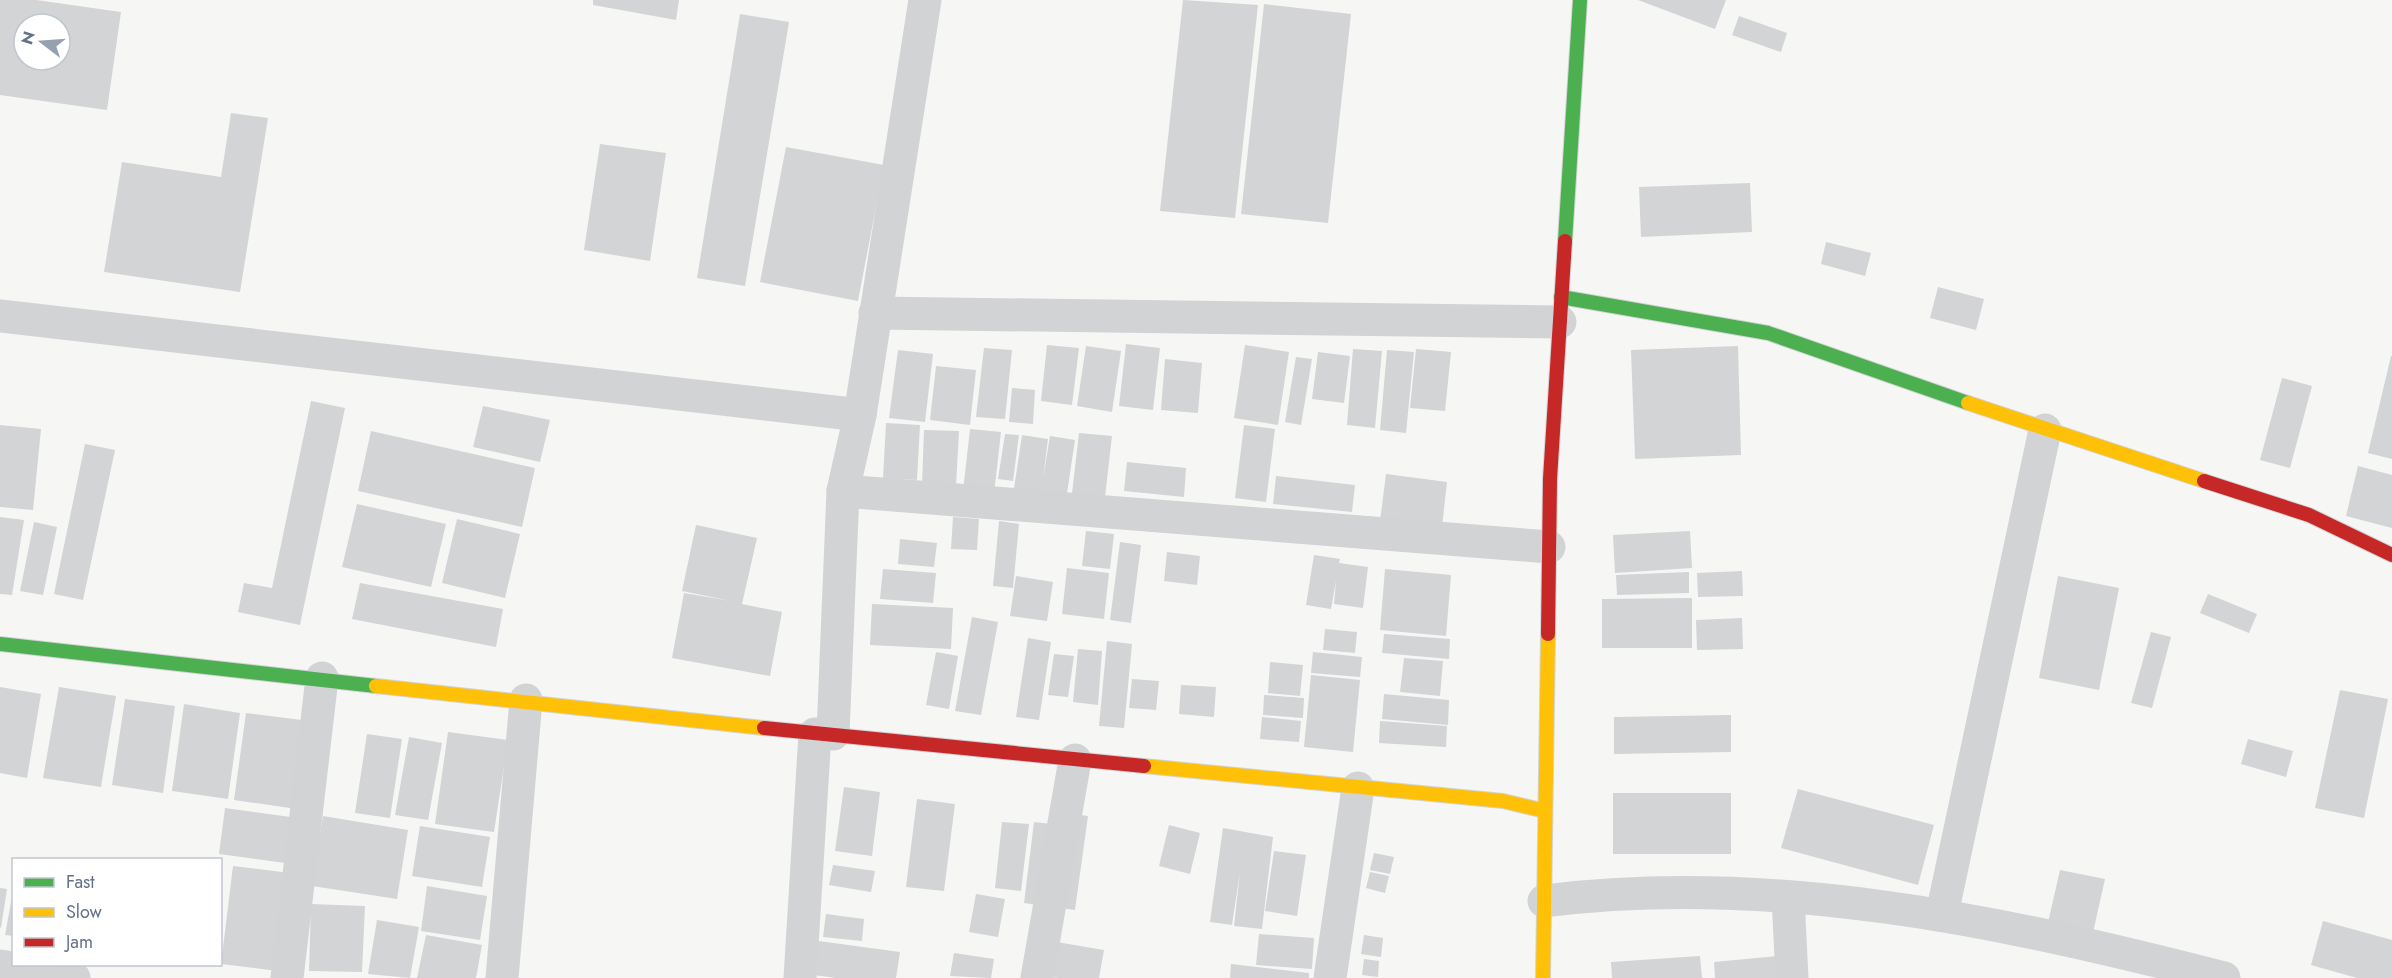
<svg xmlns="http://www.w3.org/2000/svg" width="2392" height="978" font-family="Jost,sans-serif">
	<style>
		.building { fill: #d3d4d5; fill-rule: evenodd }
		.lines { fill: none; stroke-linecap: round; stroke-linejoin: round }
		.fast-casing { stroke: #d2d4d5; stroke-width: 16 }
		.slow-casing { stroke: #d2d4d5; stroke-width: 16 }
		.jam-casing { stroke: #d2d4d5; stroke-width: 16 }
		.street { stroke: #d2d3d4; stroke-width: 33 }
		.fast { stroke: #4caf50; stroke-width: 14 }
		.slow { stroke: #ffc107; stroke-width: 14 }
		.jam { stroke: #c62828; stroke-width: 14 }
	</style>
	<rect width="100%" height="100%" fill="#f6f6f5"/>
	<g class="building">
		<path d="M0,0H36L121,12L107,110L0,95ZM24,24H60V60H24Z"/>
		<path d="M593,0H679L676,20L593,5Z"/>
		<path d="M1183,0L1258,5L1235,218L1160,211Z"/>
		<path d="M1638,0H1726L1715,29Z"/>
		<path d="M1264,4L1351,14L1328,223L1241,214Z"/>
		<path d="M740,14L789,22L745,286L697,278Z"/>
		<path d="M1739,16L1787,33L1781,52L1732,35Z"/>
		<path d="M231,113L268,118L240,292L104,272L122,162L221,177Z"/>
		<path d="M600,144L666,153L650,261L584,250Z"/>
		<path d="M786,147L884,165L858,301L760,282Z"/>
		<path d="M1750,183L1752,232L1641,237L1639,187Z"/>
		<path d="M1826,242L1871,253L1865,276L1821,264Z"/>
		<path d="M1938,287L1984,299L1976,330L1930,318Z"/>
		<path d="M1126,344L1160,348L1153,410L1119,406Z"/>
		<path d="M1047,345L1079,348L1072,405L1041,401Z"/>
		<path d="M1245,345L1289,352L1278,425L1234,418Z"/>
		<path d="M1086,346L1121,351L1112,412L1077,406Z"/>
		<path d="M1738,346L1741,455L1635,459L1631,350Z"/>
		<path d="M984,348L1012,350L1005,419L976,417Z"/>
		<path d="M1353,349L1382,351L1375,428L1347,425Z"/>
		<path d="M1416,349L1451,352L1445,411L1410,408Z"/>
		<path d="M898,350L933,354L925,422L889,418Z"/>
		<path d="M1387,350L1414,352L1406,433L1380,430Z"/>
		<path d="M1318,352L1350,356L1344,403L1312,399Z"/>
		<path d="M2391,356H2392V459L2368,453Z"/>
		<path d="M1296,357L1312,359L1301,425L1285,422Z"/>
		<path d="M1165,359L1202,363L1198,413L1161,410Z"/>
		<path d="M936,366L976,370L970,425L930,420Z"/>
		<path d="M2282,378L2312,386L2290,468L2260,460Z"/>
		<path d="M1012,388L1035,390L1033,424L1009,422Z"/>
		<path d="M311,401L345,408L300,625L238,612L244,583L272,588Z"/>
		<path d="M483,406L550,420L540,462L473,447Z"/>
		<path d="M886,423L920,425L917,480L883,478Z"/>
		<path d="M0,425L41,429L33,510L0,507Z"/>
		<path d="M1244,425L1275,429L1266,502L1235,498Z"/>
		<path d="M970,429L1001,432L994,494L963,491Z"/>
		<path d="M924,430L959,431L956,486L922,485Z"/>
		<path d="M371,431L535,468L522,527L358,491Z"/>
		<path d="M1079,433L1112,436L1105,497L1072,493Z"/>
		<path d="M1005,434L1019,435L1013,481L998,479Z"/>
		<path d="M1022,435L1048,439L1043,479L1050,436L1075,440L1066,500L1013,495Z"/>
		<path d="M85,444L115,450L83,600L54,594Z"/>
		<path d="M1127,462L1186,468L1184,497L1124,491Z"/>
		<path d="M2358,466L2392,475V528L2346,516Z"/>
		<path d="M1386,474L1447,482L1441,536L1379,529Z"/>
		<path d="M1276,476L1355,485L1352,512L1273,504Z"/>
		<path d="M357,504L446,524L431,587L342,567Z"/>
		<path d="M0,517L24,520L12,595L0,594Z"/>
		<path d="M953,517L979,519L977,550L951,549Z"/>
		<path d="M457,519L520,534L505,598L442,583Z"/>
		<path d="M999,521L1019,524L1013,588L993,586Z"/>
		<path d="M34,522L57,527L43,595L20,591Z"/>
		<path d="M696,525L757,538L742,604L782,612L770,676L672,658L684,593L731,601L682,591Z"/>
		<path d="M1086,531L1114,534L1110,569L1082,566Z"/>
		<path d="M1690,531L1692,568L1615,573L1613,535Z"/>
		<path d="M900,539L937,543L934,567L898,564Z"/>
		<path d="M1120,542L1141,545L1131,623L1110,620Z"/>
		<path d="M1167,552L1200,556L1197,585L1164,581Z"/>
		<path d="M1314,555L1340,559L1339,563L1368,567L1363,608L1334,604L1336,581L1331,609L1306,605Z"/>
		<path d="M1067,568L1109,573L1104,619L1062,614Z"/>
		<path d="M883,569L936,573L933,603L880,599Z"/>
		<path d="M1385,569L1451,575L1446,636L1380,630Z"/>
		<path d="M1742,571L1743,596L1698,597L1697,573Z"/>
		<path d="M1689,572V593L1617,595L1616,575Z"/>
		<path d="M1016,576L1053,582L1047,621L1010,616Z"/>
		<path d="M2058,576L2119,588L2099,690L2039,678Z"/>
		<path d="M360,583L503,609L496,647L352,619Z"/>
		<path d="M2208,594L2257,614L2249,633L2200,613Z"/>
		<path d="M1692,598V648H1602V599Z"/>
		<path d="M872,604L953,608L951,649L870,645Z"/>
		<path d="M972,617L998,622L981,715L955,711Z"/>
		<path d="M1742,618L1743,649L1697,650L1696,620Z"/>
		<path d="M1325,629L1357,632L1355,653L1323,650Z"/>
		<path d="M2151,632L2171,637L2152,708L2131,703Z"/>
		<path d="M1384,634L1450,639L1449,659L1382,653Z"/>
		<path d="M1028,638L1051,642L1039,720L1016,717Z"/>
		<path d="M1107,641L1132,644L1124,728L1099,726Z"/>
		<path d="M1078,649L1102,651L1098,705L1073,702Z"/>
		<path d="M936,652L958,656L949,709L926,705Z"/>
		<path d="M1313,652L1362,657L1360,677L1311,673Z"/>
		<path d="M1054,654L1074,656L1068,697L1048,695Z"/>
		<path d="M1404,658L1443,661L1440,696L1400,692Z"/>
		<path d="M1270,662L1303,665L1300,696L1268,693Z"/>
		<path d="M1311,675L1360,680L1353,752L1304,747Z"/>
		<path d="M1132,679L1159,681L1156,710L1129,708Z"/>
		<path d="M1181,685L1216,687L1214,717L1179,714Z"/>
		<path d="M0,687L41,694L27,778L0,773Z"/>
		<path d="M59,687L116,696L101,787L43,778Z"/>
		<path d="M2340,690L2388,699L2364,818L2315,808Z"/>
		<path d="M1384,694L1449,700L1448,725L1382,719Z"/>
		<path d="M1264,695L1304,698L1303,718L1263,715Z"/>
		<path d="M125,699L175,706L163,793L112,785Z"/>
		<path d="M184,704L240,713L228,799L172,791Z"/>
		<path d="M246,713L309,721L297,809L234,800Z"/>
		<path d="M1731,715V752L1614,754V717Z"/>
		<path d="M1262,717L1301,721L1299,742L1260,739Z"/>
		<path d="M1380,721L1447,726L1446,747L1379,743Z"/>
		<path d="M448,732L508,740L494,832L435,824Z"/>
		<path d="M367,734L402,739L390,818L355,813Z"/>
		<path d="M409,737L442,743L428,820L395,815Z"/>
		<path d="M2248,739L2293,751L2286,777L2241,764Z"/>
		<path d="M844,787L880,792L872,856L835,851Z"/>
		<path d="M1798,789L1934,825L1918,885L1781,848Z"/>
		<rect x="1613" y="793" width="118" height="61"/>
		<path d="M917,799L955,804L944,891L906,887Z"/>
		<path d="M225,808L298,818L292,864L219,854Z"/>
		<path d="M1058,812L1088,816L1075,910L1045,906Z"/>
		<path d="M323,816L408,830L397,899L312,886Z"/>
		<path d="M1002,822L1029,824L1021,891L995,888Z"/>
		<path d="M1034,822L1052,824L1043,906L1024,903Z"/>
		<path d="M1169,825L1200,833L1190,874L1159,866Z"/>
		<path d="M420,826L490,837L482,887L412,876Z"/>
		<path d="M1223,828L1273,837L1262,929L1234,926L1240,872L1232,925L1210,922Z"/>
		<path d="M1274,851L1306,855L1297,916L1265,911Z"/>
		<path d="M1374,853L1394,857L1390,874L1370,870Z"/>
		<path d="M833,865L875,871L871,892L829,885Z"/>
		<path d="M233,866L290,873L278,971L221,964Z"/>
		<path d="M2060,870L2105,879L2092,937L2047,927Z"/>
		<path d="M1370,872L1389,876L1385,893L1366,888Z"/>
		<path d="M427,886L487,896L480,940L421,931Z"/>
		<path d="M0,888L7,889L1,928L0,927Z"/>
		<path d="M976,894L1005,899L998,937L969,932Z"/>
		<path d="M12,897H14V936L5,935Z"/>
		<path d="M311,904L365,906L362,972L309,971Z"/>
		<path d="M826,914L864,919L862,941L823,937Z"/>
		<path d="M377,920L419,927L410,978L368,974Z"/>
		<path d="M2323,921L2392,940V978H2357L2311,965Z"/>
		<path d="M1259,934L1314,938L1312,969L1256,965Z"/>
		<path d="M426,935L482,945L476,978H417Z"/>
		<path d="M1364,935L1383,938L1381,957L1361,954Z"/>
		<path d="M1039,939L1104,950L1099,978H1058L1033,974Z"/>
		<path d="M811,940L900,952L896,978H836L806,974Z"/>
		<path d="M954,953L994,959L991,978L950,976Z"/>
		<path d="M1700,956L1702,978H1612L1611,962Z"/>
		<path d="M1778,956L1780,978H1715L1714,962Z"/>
		<path d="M1364,959L1379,961L1378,977L1362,975Z"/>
		<path d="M1231,964L1309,973V978H1230Z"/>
	</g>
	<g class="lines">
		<defs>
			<g id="fast">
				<path d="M1565,241L1580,0"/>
				<path d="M1561,297L1768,333L1968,403"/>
				<path d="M0,644L376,686"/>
			</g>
			<g id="slow">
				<path d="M1968,403L2204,481"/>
				<path d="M376,686L764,728"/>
				<path d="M1144,766L1503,801L1545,811"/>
				<path d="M1543,978L1548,634"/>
			</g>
			<g id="jam">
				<path d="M2204,481L2309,515L2392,555"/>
				<path d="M1548,634L1550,479L1565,241"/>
				<path d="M764,728L1144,766"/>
			</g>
		</defs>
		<use href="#fast" class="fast-casing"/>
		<use href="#slow" class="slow-casing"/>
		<use href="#jam" class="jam-casing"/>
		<g class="street">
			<path d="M875,313L1560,322"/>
			<path d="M0,316L860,415"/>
			<path d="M843,491L1549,547"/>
			<path d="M1788,897L1792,978"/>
			<path d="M1544,901C1772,872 2003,921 2224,978"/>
			<path d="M1942,914L2045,430"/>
			<path d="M0,966L74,978"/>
			<path d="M287,978L322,678"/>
			<path d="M502,978L526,700"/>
			<path d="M800,978L815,734H833L843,491L860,415L925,0"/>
			<path d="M1037,978L1075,760"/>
			<path d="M1330,978L1358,788"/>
		</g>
		<use href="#fast" class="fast"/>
		<use href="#slow" class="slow"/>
		<use href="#jam" class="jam"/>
	</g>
	<rect x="12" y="858" width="210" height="108" fill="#ffffff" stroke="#c1c7cf" stroke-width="1.5"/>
	<rect x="24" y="878" width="30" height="9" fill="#4caf50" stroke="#c1c7cf" stroke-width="1.5"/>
	<text x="66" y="888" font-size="18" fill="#647287">Fast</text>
	<rect x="24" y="908" width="30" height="9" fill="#ffc107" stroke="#c1c7cf" stroke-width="1.5"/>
	<text x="66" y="918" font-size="18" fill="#647287">Slow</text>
	<rect x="24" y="938" width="30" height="9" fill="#c62828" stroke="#c1c7cf" stroke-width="1.5"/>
	<text x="66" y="948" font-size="18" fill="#647287">Jam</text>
	<g transform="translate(42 42) rotate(287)"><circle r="28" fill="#ffffff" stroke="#c1c7cf" stroke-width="1.5"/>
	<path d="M0-4.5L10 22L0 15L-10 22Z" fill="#97a0ae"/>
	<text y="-9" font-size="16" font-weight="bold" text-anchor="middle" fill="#647287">N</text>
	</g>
</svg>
